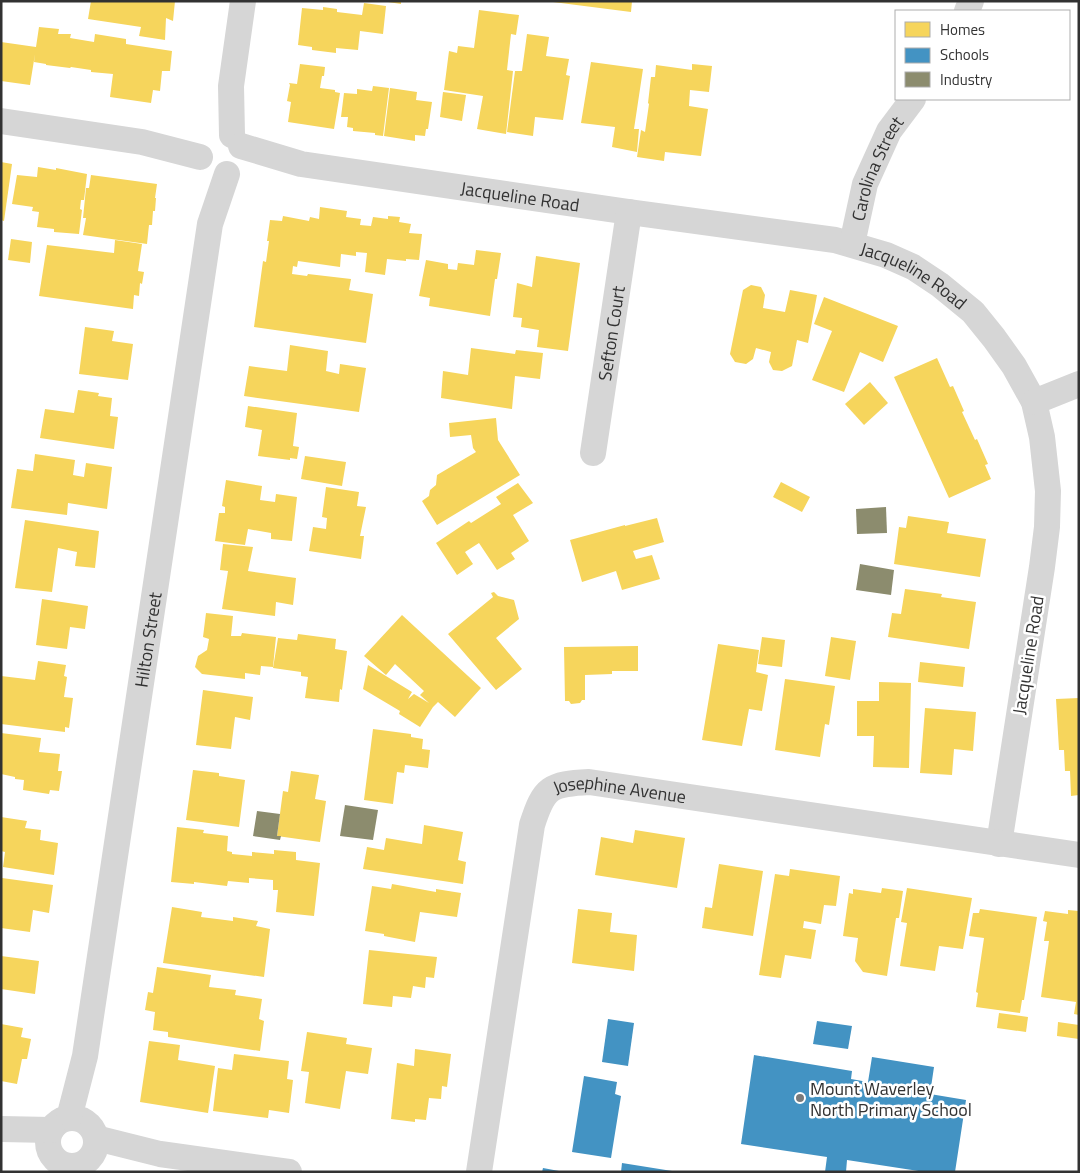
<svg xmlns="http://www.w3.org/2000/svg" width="1080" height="1173" font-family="'Titillium Web',sans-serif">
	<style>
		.homes { fill: #f6d55c }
		.schools { fill: #4393c3 }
		.industry { fill: #8c8c6e }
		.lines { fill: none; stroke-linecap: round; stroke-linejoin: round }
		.minor { stroke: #d6d6d6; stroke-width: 26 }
		.poi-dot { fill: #7a7a7a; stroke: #fff; stroke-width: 2 }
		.labels { text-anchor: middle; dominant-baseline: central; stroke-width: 5; stroke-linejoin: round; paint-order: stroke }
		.street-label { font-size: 18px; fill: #323232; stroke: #fff }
		.poi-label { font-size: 18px; fill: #323232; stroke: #fff; text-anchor: start }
	</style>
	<rect width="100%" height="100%" fill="#fff"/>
	<g class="homes">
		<path d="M91,1H175L173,21L166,18L165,40L139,36L141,27L88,19Z"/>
		<path d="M388,1H401V4L388,2Z"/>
		<path d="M553,1H632L631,12L553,2Z"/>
		<path d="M364,3L386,6L383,34L360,31L358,50L336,48V53L312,50V47L298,45L302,8L323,10V7L337,9V12L362,15Z"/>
		<path d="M479,10L519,15L516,35L511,34L507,70L513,71L506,134L477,129L483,96L444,90L449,51L457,53L458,46L474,48Z"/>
		<path d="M39,27L59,29L58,34H71L70,38L94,42L95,34L126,39V44L172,51L170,71H162L160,91L153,90L151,103L110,97L113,74L91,72V70L71,67L70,68L46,65V64L34,62L35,54L30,85L1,81V42L36,47Z"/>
		<path d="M527,34L549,37L546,56L569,59L566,75L570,76L563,120L535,117L533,136L507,132L515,71H522Z"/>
		<path d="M591,62L643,69L634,129H639L637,152L612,147L615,127L581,123Z"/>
		<path d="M300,64L325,67L324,76H322L320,88L335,90V92L340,93L334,129L288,122L291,102L287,101L290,85L289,83L297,84Z"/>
		<path d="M692,64L712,66L709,92L690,90L689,106L708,109L701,156L665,152L664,161L637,157L641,130L645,132L649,104L648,103L651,77H655L656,65L692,70Z"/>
		<path d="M373,86L389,88L383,136L375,135V133L353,131V128L347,127L348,117H341L344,93L357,94V89L372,91Z"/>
		<path d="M390,88L417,92L416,100L432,102L428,129H426L425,136L415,135V141L384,136Z"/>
		<path d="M443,92L466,95L462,121L440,117Z"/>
		<path d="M1,162L12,164L4,221L1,220Z"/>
		<path d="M38,167L56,170V168L87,174L84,200H81L80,209L82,210L79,234L54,232V229L37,227L39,212L32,211L33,207L12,204L17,175L37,177Z"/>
		<path d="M91,175L157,184L155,198H156L155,211H153L152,225H149L147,244L83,235L86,218H83L86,188H89Z"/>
		<path d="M320,207L347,211L346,217L361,219L360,225L371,226L373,217L388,219V216L400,217L399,222L411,224L409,233L422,234L419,260L406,259V261L387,259L385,275L365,272L367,253L356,252V256L341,254L340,267L298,261L297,267L293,266L292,274L307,276L308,274L351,279L349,290L373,294L366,343L254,327L263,261L266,262L269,241H267L270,220L282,221L283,216L309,221L310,217L319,219Z"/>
		<path d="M11,239L32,242L30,263L8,260Z"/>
		<path d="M115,240L142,244L138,271L144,272L142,284L140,283L139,296L134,295L133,309L39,296L47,245L114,253Z"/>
		<path d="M476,250L501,253L497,279H495L490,316L429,306L430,298L419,296L426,260L448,264V269L457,270L458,263L474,265Z"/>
		<path d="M536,256L580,263L568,351L537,347L539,330L521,327L522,318L513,317L517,283L532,287Z"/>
		<path d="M751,285L761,287L765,295L763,308L785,312L790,290L817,295L808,343L797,340L792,366L782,371L773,370L769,362L771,352L756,348L753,359L746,364L735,362L730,354L743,290Z"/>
		<path d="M824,297L898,326L883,362L860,352L844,392L812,380L832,331L814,324Z"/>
		<path d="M85,327L114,331L112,341L133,344L128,380L79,374Z"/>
		<path d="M290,345L328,351L326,371L339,374L340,364L366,368L359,412L244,396L249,366L287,371Z"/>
		<path d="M471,348L515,354L516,350L543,353L540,379L515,376L512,409L441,398L443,371L468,375Z"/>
		<path d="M937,358L950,387L953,386L964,411L962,412L975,440L977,439L988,464L985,465L991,479L949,498L894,377Z"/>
		<path d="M870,382L888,403L864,425L845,404Z"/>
		<path d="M78,390L99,393L98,396L112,398L110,416L118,417L114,449L40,438L45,409L74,413Z"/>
		<path d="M248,406L297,413L293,446L299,447L297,459L290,458V460L258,456L262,430L245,427Z"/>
		<path d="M496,418L498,440L520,475L437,525L422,501L429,496L430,490L436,485L437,475L476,452L473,448L471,435L450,437L449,423Z"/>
		<path d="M35,454L75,460L73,475L84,477L86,463L112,467L107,509L68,503L67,515L11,508L17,469L33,471Z"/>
		<path d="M305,456L346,462L342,486L301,479Z"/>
		<path d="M226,480L262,486L260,500L275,502L276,494L297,497L292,541L271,539V533L248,529L245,545L215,541L219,513H225V507L222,506Z"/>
		<path d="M781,482L810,497L802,512L773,497Z"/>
		<path d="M518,483L533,503L513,515L529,541L511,553L515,559L497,570L479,543L465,552L473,564L457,575L436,543L469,521L471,523L501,504L496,497Z"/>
		<path d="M326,487L359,492L357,506L366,507L360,536H364L361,559L309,551L313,527L326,529L327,518L322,517Z"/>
		<path d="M908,516L949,522L947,533L986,539L980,577L894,564L899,527L906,528Z"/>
		<path d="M657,518L664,542L633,551L636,559L652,555L660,579L622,590L616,571L582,582L570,540L625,525V526Z"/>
		<path d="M25,520L99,531L95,568L75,566L77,552L58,548L52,592L15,588Z"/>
		<path d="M223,544L253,547L248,571L296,578L293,605L276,602L275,616L222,609L228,571L220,570Z"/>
		<path d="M905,589L942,594L941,597L976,602L969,649L888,637L892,613L901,614Z"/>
		<path d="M494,592L498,596L514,600L519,619L496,638L522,669L496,690L448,634L493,597L491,593Z"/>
		<path d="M42,599L88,606L85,629L70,627L67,649L36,645Z"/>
		<path d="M206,613L233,616L231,636H241L242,633L276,637L273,667L261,666L260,675L245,673V679L202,674L195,667L198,656L207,650L209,639L203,637Z"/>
		<path d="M402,615L481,688L455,717L438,702L433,707L420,727L399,714L400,711L363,689L368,665L412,692L408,699L414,694L429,703L420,695L424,691L395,664L386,675L364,656Z"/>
		<path d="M298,634L336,639L335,649L347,651L342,690L340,689L339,702L305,698L308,677L301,676V672L273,668L278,638L297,640Z"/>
		<path d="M762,637L785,640L782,667L758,664Z"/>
		<path d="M831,637L856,641L850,680L825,676Z"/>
		<path d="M718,644L759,650L756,672L768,675L762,711L749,709L742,746L702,740Z"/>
		<path d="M638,646V671H612V674L585,675V700H582L580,703L571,704L569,701H565L564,647Z"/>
		<path d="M38,661L66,665L64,676L67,677L64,697L73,698L69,728L65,727V732L1,724V676L35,680Z"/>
		<path d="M920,662L965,667L963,687L918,682Z"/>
		<path d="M785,679L835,686L829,725L825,724L820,757L775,750Z"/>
		<path d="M879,682L911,683L909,768L873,767L874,736H857V701H879Z"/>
		<path d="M203,690L253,697L250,720L235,717L231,749L196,745Z"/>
		<path d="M1079,698V795L1071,796L1070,771H1065L1064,750H1059L1056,699Z"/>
		<path d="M925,708L976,712L973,751L954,749L952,775L920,773Z"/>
		<path d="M373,729L411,734V737L423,739L422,749L430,750L428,768L405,765L404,773L397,772L393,804L364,800Z"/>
		<path d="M1,733L41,738L39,752L60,754L58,771H62L59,791L50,790L49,794L23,790L24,780L15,779V777L1,774Z"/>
		<path d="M193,770L219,773V776L245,780L239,827L186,820Z"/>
		<path d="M291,771L319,775L315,799L326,801L320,842L277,836L283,791L288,792Z"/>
		<path d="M1,817L27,821L25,828L41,830L40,840L58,843L54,875L3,867L5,852L1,851Z"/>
		<path d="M424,825L463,832L458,860L466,862L463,884L363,869L367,847L384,850L386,838L422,844Z"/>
		<path d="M177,827L204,830L203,833L228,836L227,851L232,852V854L252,856V852L274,854V850L296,852V860L320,863L314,916L276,912L278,890H273V880L249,878V883L228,881L227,886L194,882V884L171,882Z"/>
		<path d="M635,830L685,838L677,888L595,875L601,837L633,843Z"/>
		<path d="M719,864L763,871L753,936L702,928L705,907L712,908Z"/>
		<path d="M790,869L840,876L836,906L824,905L821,924L804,921L803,928L816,930L811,959L785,955L781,978L759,975L775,874L789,876Z"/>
		<path d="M2,878L53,885L49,913L33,910L30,932L1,928Z"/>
		<path d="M392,884L436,892V889L461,893L457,917L420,912L415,942L384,936V934L365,931L372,886L391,889Z"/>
		<path d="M882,888L903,891L899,918H896L887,976L863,972L855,961L858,938L843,936L849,893L853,894V889L881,893Z"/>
		<path d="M907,888L972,898L963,949L939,946L935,971L900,966L907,923L901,922Z"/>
		<path d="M172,907L202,912L201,917L233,921V917L258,921L256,926L270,929L264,977L163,963Z"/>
		<path d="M578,909L612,913L610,932L637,935L634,971L572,963Z"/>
		<path d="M980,909L1037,917L1024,1000H1022L1020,1013L976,1007L978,993L976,992L984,938L969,936L973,913H979Z"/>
		<path d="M1068,910L1079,911V1015L1074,1014L1076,1002L1041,997L1049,941H1044L1047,922L1043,921L1045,911L1068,914Z"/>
		<path d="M369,950L437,957L434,978L426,977L425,988L413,986L411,998L393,996L392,1007L363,1004Z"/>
		<path d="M1,956L39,961L35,994L1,989Z"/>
		<path d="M157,967L211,975L209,987L236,990L235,995L262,999L259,1019L264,1021L260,1051L168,1037V1032L153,1030L155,1012L145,1010L148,992L153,993Z"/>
		<path d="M999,1013L1028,1017L1026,1032L997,1028Z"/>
		<path d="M1058,1022L1079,1025V1039L1057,1036Z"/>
		<path d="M1,1024L23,1028L21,1037L31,1039L27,1059H22L17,1084L1,1081Z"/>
		<path d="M307,1032L347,1038L346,1044L372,1048L368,1074L346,1071L340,1109L305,1103L309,1072L301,1071Z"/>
		<path d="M149,1041L180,1045L178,1060L215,1066L208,1113L140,1102Z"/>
		<path d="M415,1049L451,1054L447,1087L442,1086L441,1099L429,1098L426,1120L415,1119V1122L391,1119L397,1063L414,1066Z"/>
		<path d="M234,1054L289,1061L287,1079L293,1080L289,1113L269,1110L268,1118L213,1111L218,1068L232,1070Z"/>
	</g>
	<g class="schools">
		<path d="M608,1019L634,1023L628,1066L602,1062Z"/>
		<path d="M817,1021L852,1026L848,1049L813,1044Z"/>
		<path d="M754,1055L852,1071L851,1079L868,1082L872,1057L934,1067L930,1094L966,1100L955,1172H925L847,1160L846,1172H825L827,1157L741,1144Z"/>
		<path d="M584,1076L617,1082L615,1094L621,1096L611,1158L572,1152Z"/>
		<path d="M622,1163L672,1171V1172H621Z"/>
		<path d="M543,1168L559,1171V1172H542Z"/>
	</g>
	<g class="industry">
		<path d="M886,507L887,533L857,534L856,509Z"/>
		<path d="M860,564L894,570L891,595L856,590Z"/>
		<path d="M345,805L378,810L373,840L340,836Z"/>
		<path d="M257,811L280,814L277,836H281L280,840L253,836Z"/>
	</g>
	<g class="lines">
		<g class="minor">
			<path d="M967,11L971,1"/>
			<path d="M1,121L142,142L200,157"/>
			<path d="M232,135L231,86L243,1"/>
			<path id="s1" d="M241,146L301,164L629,212L835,240L886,255L913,267L940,285L973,312L994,338L1014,366L1034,402L1042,437L1048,491L1047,527L1042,567L999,844"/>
			<path id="s2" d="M852,244L865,184L889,131L913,99"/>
			<path d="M1034,402L1079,384"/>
			<path id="s3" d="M593,453L629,212"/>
			<circle cx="72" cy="1142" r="24"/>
			<path id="s4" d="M69,1118L85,1056L210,224L227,174"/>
			<path d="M1,1129L51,1130"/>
			<path d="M96,1138L160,1154L289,1172"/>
			<path id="s5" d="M479,1172L532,825C544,787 550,784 589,782L1079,855"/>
		</g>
	</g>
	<circle class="poi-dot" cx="800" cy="1098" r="5"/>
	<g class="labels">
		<g class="street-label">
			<text stroke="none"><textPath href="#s2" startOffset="80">Carolina Street</textPath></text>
			<text stroke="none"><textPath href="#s1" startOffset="284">Jacqueline Road</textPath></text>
			<text stroke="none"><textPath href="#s1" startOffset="689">Jacqueline Road</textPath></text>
			<text stroke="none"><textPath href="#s3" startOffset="121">Sefton Court</textPath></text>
			<text stroke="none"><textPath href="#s4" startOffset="485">Hilton Street</textPath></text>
			<text transform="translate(1028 655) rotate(-81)">Jacqueline Road</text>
			<text stroke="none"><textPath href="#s5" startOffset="462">Josephine Avenue</textPath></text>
		</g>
		<g class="poi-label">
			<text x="810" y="1088">Mount Waverley<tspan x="810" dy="21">North Primary School</tspan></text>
		</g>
	</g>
	<rect width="1080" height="1173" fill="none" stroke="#323232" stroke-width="5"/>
	<rect x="895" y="10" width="175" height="90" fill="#ffffff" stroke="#adadad"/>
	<rect x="905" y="22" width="25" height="15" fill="#f6d55c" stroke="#adadad"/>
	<text x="940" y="35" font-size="15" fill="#323232">Homes</text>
	<rect x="905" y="48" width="25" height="15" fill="#4393c3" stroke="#adadad"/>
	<text x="940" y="60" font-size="15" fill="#323232">Schools</text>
	<rect x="905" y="72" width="25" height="15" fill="#8c8c6e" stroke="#adadad"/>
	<text x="940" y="85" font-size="15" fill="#323232">Industry</text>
</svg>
